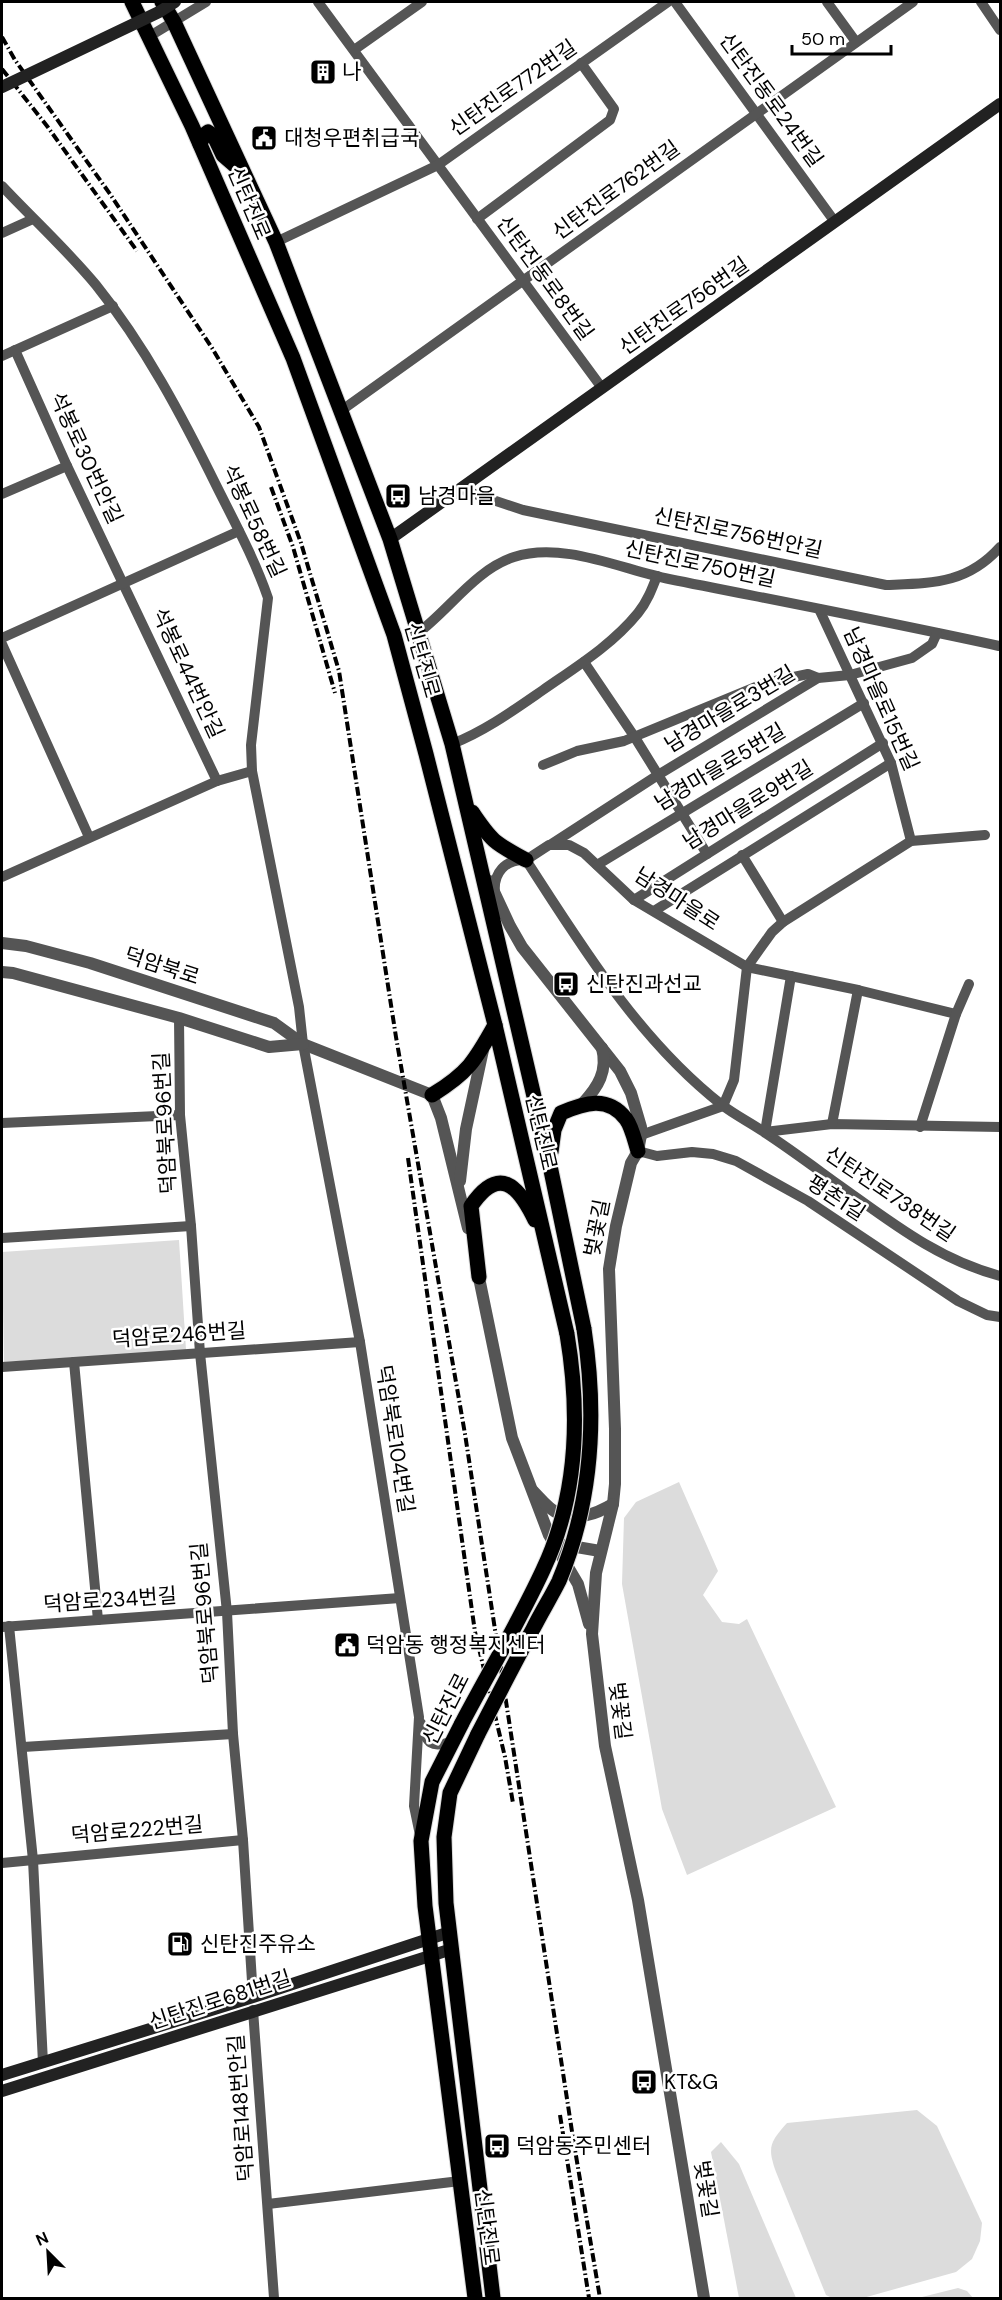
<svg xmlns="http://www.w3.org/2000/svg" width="1002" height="2300" font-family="'DM Sans','Noto Sans KR',sans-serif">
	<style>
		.green { fill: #dcdcdc }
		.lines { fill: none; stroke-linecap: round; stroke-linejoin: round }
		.primary-casing { stroke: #dbdbdb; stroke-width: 17 }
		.minor { stroke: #555; stroke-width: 10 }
		.tertiary { stroke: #555; stroke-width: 12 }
		.secondary { stroke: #222; stroke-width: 12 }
		.primary { stroke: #000; stroke-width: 15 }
		.rail { stroke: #000; stroke-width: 4; stroke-dasharray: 9 3 1.5 3; stroke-linecap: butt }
		.primary-bridge-casing { stroke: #dbdbdb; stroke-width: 17; stroke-linecap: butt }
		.secondary-bridge { stroke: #222; stroke-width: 12 }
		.primary-bridge { stroke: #000; stroke-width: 15 }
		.labels { text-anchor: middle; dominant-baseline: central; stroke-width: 5; stroke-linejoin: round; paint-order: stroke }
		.poi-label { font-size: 21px; fill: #000; stroke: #fff; text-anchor: start }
		.street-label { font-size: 21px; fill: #000; stroke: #fff }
	</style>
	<rect width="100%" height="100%" fill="#fff"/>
	<g class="green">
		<path d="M179,1240L186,1350L4,1362L2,1252Z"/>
		<path d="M679,1482L718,1571L703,1595L722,1622L739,1624L747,1619L836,1807L687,1875L662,1809L622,1584L624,1518L636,1502Z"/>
		<path d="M917,2110L937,2126L982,2223L980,2241L972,2259L956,2272L863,2298H832L826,2295L776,2172C767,2147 770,2142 787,2123Z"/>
		<path d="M721,2142L739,2164L796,2298H739L711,2152Z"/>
		<path d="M958,2288L967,2291L973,2298H918Z"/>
	</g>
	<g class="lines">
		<defs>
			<g id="primary">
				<path d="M132,2L192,126L293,358L394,635L426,754L495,1025L567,1334"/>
				<path d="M162,2L174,22L276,242L390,539L452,744L549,1161L584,1329"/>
				<path d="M200,144L204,135L208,132L214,136L223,155L238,168"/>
				<path d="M472,812C492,842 495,843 526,860"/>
				<path d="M432,1095C468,1073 475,1061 495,1025"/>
				<path d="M551,1152L554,1130L561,1113C584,1103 608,1095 626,1119C632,1127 635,1142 638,1151"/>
				<path d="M479,1277L471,1206C499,1165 518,1185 535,1220"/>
				<path d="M462,1723L432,1782L421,1841L425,1906L475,2298"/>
				<path d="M478,1734L450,1793L444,1837L446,1903L493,2298"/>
			</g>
		</defs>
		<use href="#primary" class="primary-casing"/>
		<g class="minor">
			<path d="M318,2L602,388"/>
			<path d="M675,2L835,222"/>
			<path d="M827,2L856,42"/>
			<path d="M981,2L1000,30"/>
			<path d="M150,36L206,2"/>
			<path d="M354,50L422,2"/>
			<path d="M2,186C33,219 67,250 96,285C145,346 182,416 217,487C235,523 255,560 268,598L251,745L252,771L299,1007L303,1044L360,1342L419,1717L414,1806L420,1835"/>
			<path d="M477,219L610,120L614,109L581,63"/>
			<path d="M2,233L33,219"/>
			<path d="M276,242L438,165L668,2"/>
			<path d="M15,350L67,466L217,781"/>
			<path d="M2,356L113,306"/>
			<path d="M342,410L913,2"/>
			<path d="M460,489L523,510L886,585C932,583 967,584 1000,547"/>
			<path d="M2,494L67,466"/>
			<path d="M819,609L891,763L911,841"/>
			<path d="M418,633C450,609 475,570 514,557C562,541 621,569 669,579C779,601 889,622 999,646"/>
			<path d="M2,638L239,531"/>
			<path d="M2,644L89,837"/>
			<path d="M584,662L634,736L707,854"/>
			<path d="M452,744C485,731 514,710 543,690C576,667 612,645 638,613C647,602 652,589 657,576"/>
			<path d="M543,765L577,751L624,741L765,683L808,674L818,678"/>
			<path d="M550,845L658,775L818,678L850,675L912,658L932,644L937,633"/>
			<path d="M742,855L783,922"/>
			<path d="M526,860C583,948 639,1040 722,1105C735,1115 751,1123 764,1132C790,1149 814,1167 839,1185C891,1222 937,1259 1000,1276"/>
			<path d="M526,860L549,845H569L584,853L634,900L747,967L858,990L956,1014"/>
			<path d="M597,865L864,703"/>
			<path d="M2,877L217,781L252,771"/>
			<path d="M495,893C493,873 505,859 526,860"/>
			<path d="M634,900L883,743"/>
			<path d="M654,911L891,763"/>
			<path d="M791,976L765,1132L832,1124L1000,1127"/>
			<path d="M179,1018L180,1115L191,1226L200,1353L227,1612L233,1734L243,1840L253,1997"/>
			<path d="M2,1123L180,1115"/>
			<path d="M832,1124L858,990"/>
			<path d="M920,1127L956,1014L969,984"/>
			<path d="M641,1135L723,1106L734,1080L747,967L772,932L783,922L911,841L985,835"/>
			<path d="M638,1151L657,1156L692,1152L713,1154L736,1161L808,1201L958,1301L987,1315L1000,1317"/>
			<path d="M2,1238L191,1226"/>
			<path d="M74,1362L98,1620"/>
			<path d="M2,1367L360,1342"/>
			<path d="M9,1626L33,1860L43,2063"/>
			<path d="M2,1627L400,1598"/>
			<path d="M421,1723C427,1744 431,1749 453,1741"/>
			<path d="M23,1747L233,1734"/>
			<path d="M2,1863L243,1840"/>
			<path d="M253,2010L274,2298"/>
			<path d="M268,2204L460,2181"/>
		</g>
		<g class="tertiary">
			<path d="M489,881L510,926L522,947L620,1071L631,1093L641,1127V1135L638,1151L631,1163L616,1226L609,1269L615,1429V1484L613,1504L596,1573L592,1634L605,1746L638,1900L704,2298"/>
			<path d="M2,943L26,946L90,963L274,1023L303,1044L432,1095L441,1118L468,1228"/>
			<path d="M2,972L13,973L179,1018L269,1047L303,1044"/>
			<path d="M583,1103C598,1087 608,1071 602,1048"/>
			<path d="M460,1181L466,1129L483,1050"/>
			<path d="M477,1268L512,1438L549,1535L578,1584L589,1624"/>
			<path d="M533,1491C540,1498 549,1510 558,1513C578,1521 596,1514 613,1504"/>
			<path d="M565,1545L600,1551"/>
		</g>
		<g class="secondary">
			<path d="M390,539L1000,104"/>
			<path d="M2,2075L253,1997L450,1932"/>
			<path d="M2,2091L452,1949"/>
		</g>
		<use href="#primary" class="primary"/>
		<g class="rail">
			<path d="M2,37L15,60L110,194L212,348L259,427L301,543L339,671L396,1037L465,1434L573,2138L600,2298"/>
			<path d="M2,69L47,126L137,251"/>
			<path d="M271,487L293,547L335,693"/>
			<path d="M408,1158L475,1632L505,1757L513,1803"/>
			<path d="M560,2115L589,2298"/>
		</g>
		<defs>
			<g id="primary-bridge">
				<path d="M462,1723C489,1672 519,1622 543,1570C578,1496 580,1412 567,1334"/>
				<path d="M478,1734C496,1699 514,1664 533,1629C541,1613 551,1597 559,1581C593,1500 597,1414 584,1329"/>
			</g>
		</defs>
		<use href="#primary-bridge" class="primary-bridge-casing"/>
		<path class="secondary-bridge" d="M2,87L159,12L175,2"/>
		<use href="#primary-bridge" class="primary-bridge"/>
	</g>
	<defs>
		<symbol id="building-square" viewBox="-11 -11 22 22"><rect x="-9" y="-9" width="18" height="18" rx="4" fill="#000" stroke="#fff"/><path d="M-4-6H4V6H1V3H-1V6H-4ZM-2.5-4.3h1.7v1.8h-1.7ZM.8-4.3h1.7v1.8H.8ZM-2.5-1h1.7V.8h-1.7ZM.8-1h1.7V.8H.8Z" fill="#fff"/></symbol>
		<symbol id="civic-square" viewBox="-11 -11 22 22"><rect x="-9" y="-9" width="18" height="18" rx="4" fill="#000" stroke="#fff"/><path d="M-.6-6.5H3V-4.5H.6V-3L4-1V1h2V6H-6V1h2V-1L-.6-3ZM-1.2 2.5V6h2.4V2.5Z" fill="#fff"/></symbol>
		<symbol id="bus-square" viewBox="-11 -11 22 22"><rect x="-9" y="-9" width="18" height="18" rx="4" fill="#000" stroke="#fff"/><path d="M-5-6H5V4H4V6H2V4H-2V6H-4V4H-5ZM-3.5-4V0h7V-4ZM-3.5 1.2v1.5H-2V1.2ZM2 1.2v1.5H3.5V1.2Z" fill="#fff"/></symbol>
		<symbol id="fuel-square" viewBox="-11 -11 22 22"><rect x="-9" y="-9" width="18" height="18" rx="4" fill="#000" stroke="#fff"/><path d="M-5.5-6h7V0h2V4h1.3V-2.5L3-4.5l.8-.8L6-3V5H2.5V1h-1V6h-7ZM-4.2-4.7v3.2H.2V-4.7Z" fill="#fff"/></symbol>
	</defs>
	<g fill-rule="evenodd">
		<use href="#building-square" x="308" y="57" width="30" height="30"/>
		<use href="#civic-square" x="249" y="123" width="30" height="30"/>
		<use href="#bus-square" x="383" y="481" width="30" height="30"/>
		<use href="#bus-square" x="551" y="969" width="30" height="30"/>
		<use href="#civic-square" x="332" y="1630" width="30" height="30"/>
		<use href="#fuel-square" x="165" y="1929" width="30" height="30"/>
		<use href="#bus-square" x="629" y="2067" width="30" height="30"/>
		<use href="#bus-square" x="482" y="2131" width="30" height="30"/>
	</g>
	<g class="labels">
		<g class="poi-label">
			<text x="342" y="72">나</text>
			<text x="284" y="138">대청우편취급국</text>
			<text x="418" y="496">남경마을</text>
			<text x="586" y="984">신탄진과선교</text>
			<text x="366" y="1645">덕암동 행정복지센터</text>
			<text x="200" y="1944">신탄진주유소</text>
			<text x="664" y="2082">KT&amp;G</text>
			<text x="516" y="2146">덕암동주민센터</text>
		</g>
		<g class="street-label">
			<text transform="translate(513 88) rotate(-35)">신탄진로772번길</text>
			<text transform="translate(771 100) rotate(54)">신탄진동로24번길</text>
			<text transform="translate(616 190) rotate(-36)">신탄진로762번길</text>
			<text transform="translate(249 203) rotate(67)">신탄진로</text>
			<text transform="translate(545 278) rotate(54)">신탄진동로8번길</text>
			<text transform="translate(684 306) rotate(-35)">신탄진로756번길</text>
			<text transform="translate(86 458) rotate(65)">석봉로30번안길</text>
			<text transform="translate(254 521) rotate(65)">석봉로58번길</text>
			<text transform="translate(738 533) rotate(12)">신탄진로756번안길</text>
			<text transform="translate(700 564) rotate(12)">신탄진로750번길</text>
			<text transform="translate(422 660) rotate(74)">신탄진로</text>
			<text transform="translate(188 673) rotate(65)">석봉로44번안길</text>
			<text transform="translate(881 699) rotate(66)">남경마을로15번길</text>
			<text transform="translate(730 709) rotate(-31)">남경마을로3번길</text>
			<text transform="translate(720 767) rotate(-31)">남경마을로5번길</text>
			<text transform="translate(748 805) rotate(-32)">남경마을로9번길</text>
			<text transform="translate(677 899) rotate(33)">남경마을로</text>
			<text transform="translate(162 966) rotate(18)">덕암북로</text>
			<text transform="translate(165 1123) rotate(-93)">덕암북로96번길</text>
			<text transform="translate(541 1132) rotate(77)">신탄진로</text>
			<text transform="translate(890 1194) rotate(34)">신탄진로738번길</text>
			<text transform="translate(836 1198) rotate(33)">평촌1길</text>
			<text transform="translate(597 1228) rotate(-79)">벚꽃길</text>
			<text transform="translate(179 1335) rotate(-4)">덕암로246번길</text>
			<text transform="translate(395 1439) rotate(81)">덕암북로104번길</text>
			<text transform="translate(110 1600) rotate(-4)">덕암로234번길</text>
			<text transform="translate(205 1613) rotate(-95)">덕암북로96번길</text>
			<text transform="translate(446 1709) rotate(-63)">신탄진로</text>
			<text transform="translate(620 1711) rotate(83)">벚꽃길</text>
			<text transform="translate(137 1830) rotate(-5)">덕암로222번길</text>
			<text transform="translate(220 2000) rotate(-18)">신탄진로681번길</text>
			<text transform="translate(241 2108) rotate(-94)">덕암로148번안길</text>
			<text transform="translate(706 2189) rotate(81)">벚꽃길</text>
			<text transform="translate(487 2227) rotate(83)">신탄진로</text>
		</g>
	</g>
	<rect width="1002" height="2300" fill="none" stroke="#000000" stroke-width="6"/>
	<g transform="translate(48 2252) rotate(336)" stroke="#ffffff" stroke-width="4.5" paint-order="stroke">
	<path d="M0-4.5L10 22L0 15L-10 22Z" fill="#000000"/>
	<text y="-9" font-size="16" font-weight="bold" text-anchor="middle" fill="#000000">N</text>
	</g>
	<path d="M792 45v9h99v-9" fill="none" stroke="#000000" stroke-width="3"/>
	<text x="801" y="45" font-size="18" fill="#000000" stroke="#ffffff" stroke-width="4.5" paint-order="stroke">50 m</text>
</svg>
